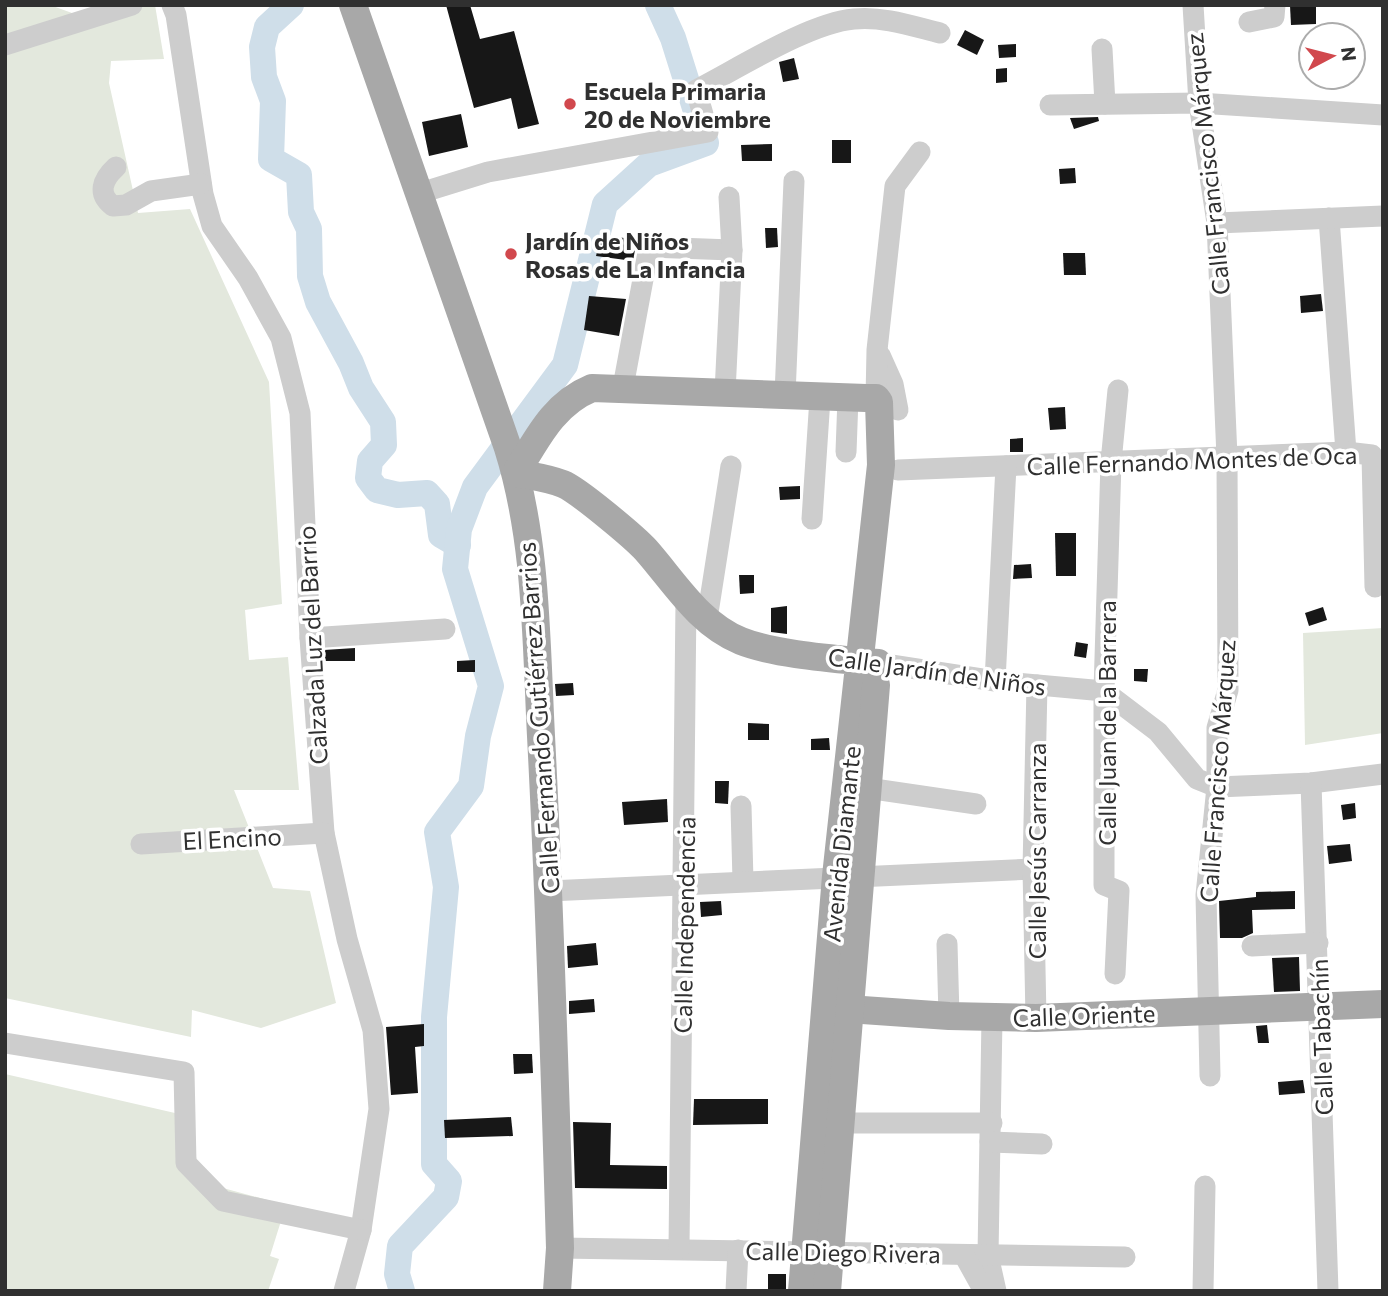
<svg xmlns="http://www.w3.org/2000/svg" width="1388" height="1296" font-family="Commissioner,sans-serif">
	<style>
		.green { fill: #e3e8dd }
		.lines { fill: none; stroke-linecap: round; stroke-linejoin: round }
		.river { stroke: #cfdee9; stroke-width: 26 }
		.building { fill: #171717 }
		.minor { stroke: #cdcdcd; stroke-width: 21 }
		.major { stroke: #a8a8a8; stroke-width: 28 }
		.poi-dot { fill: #d1484d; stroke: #fff; stroke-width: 2.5 }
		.labels { text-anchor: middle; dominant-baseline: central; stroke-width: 7; stroke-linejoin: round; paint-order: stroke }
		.poi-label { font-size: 24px; font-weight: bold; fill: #303030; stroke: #fff; text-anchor: start }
		.street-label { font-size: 24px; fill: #303030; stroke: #fff }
	</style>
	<rect width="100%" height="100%" fill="#fff"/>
	<g class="green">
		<path d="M5,5H50L83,17L140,5H155L164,59L111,61L109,83L138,213L190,209L269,382L282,604L245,610L249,660L288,657L299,790H234L273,888L310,891L336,1003L261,1028L192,1010L191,1037L5,998Z"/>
		<path d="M1383,628V733L1305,745L1303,633Z"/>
		<path d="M5,1074L188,1116L201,1182L286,1205L270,1256L279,1259L268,1291H5Z"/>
	</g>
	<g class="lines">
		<g class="river">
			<path d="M291,5L267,27L262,47L264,77L273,101L271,159L299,175L301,212L309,229L310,276L318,302L351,363L361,388L383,422L384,445L370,461L368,478L377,490L398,495L427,493L437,504L441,535L458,545"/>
			<path d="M402,1291L397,1274L400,1246L446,1197L449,1181L434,1164V1017L446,887L437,832L471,786L478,736L491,686L455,569L459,529L475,487L565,365L605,204L649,164L706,143L673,38L658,5"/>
		</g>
	</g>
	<g class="building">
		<path d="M446,5H470L480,39L514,31L539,124L518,129L511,98L474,108Z"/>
		<path d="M1290,6H1316V24L1291,25Z"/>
		<path d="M965,30L984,40L977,55L957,45Z"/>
		<path d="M1016,44V57L999,58L998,45Z"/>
		<path d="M794,58L799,79L783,82L779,62Z"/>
		<path d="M1007,68V82L996,83V69Z"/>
		<path d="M461,114L468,147L429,156L422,122Z"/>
		<path d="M1098,117L1099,121L1074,129L1070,118Z"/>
		<rect x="832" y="140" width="19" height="23"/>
		<path d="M772,144V161H742L741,145Z"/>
		<path d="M1075,168L1076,183L1060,184L1059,169Z"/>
		<path d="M765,228H777L778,247L766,248Z"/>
		<path d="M601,236L637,239L633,261L596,256Z"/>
		<path d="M1063,253H1085L1086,275H1064Z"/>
		<path d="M1321,294L1323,311L1301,313L1300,296Z"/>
		<path d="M589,296L626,299L619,336L584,330Z"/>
		<path d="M1065,407L1066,429L1050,430L1048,408Z"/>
		<path d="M1023,438V452H1010V439Z"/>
		<path d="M800,486V499L780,500L779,487Z"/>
		<path d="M1055,533H1076V576H1056Z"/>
		<path d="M1031,564L1032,578L1013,579L1014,565Z"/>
		<path d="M739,575H754V593L740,594Z"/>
		<path d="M787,606V634L771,632V608Z"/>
		<path d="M1323,607L1327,620L1309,626L1305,613Z"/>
		<path d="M1076,642L1088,644L1086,658L1074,656Z"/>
		<path d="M355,648V661H325L324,650Z"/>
		<path d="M475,660V672H457V661Z"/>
		<path d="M1134,669H1148L1147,682L1134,681Z"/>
		<path d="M573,683L574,695L556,696L555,684Z"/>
		<path d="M748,723L769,724V740H748Z"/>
		<path d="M829,738L830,750H811V739Z"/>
		<path d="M715,781H729L728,804L715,803Z"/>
		<path d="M667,799L668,822L624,825L622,802Z"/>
		<path d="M1355,803L1356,818L1343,820L1341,805Z"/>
		<path d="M1350,844L1352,861L1329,864L1327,846Z"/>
		<path d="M1295,891V909L1252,910L1253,933L1242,938H1220L1219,901L1256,897V892Z"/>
		<path d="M721,901L722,915L701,917L700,902Z"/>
		<path d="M596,943L598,965L568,968L567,946Z"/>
		<path d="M1299,957L1300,991L1274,992L1272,958Z"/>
		<path d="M594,999L595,1012L569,1014V1001Z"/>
		<path d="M424,1024V1046L415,1047L418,1093L391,1095L386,1027Z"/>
		<path d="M1267,1025L1269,1043H1258L1256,1026Z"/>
		<path d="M513,1054H532L533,1073L514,1074Z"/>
		<path d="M1303,1080L1305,1093L1279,1095L1278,1082Z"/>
		<path d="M694,1099H768V1124L693,1125Z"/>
		<path d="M511,1117L513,1136L445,1138L444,1120Z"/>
		<path d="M573,1122L611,1123L610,1165L667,1166V1189L575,1188Z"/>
		<rect x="768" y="1274" width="18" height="17"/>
	</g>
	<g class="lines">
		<g class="minor">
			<path d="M172,5L176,15L203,194L212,226L248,278L281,338L300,413L310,638L324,833L347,939L373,1030L379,1109L361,1230L344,1291"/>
			<path d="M1193,5L1199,103L1217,223L1227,457L1228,690L1217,728V787L1206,895L1210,1076"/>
			<path d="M1249,22L1274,17L1275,5"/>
			<path d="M5,45L132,5"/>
			<path d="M1102,49L1105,104"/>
			<path d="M1050,105L1199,103L1383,115"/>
			<path d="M116,167C102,180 97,194 113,206L126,205L151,191L201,184"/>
			<path d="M417,194L488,172L708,132L696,90C739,68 809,23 854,19C883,16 912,26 940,33"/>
			<path d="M1329,218L1346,452"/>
			<path d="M1217,223L1383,216"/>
			<path d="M880,355L893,384L898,410"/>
			<path d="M623,387L649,247L732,250"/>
			<path d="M725,392L732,250L729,197"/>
			<path d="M785,395L794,181"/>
			<path d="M876,398L877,350L895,186L920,152"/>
			<path d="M846,452L848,398"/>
			<path d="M898,470L1346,452L1372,455L1375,587"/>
			<path d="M812,519L820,398"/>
			<path d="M707,619L731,466"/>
			<path d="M310,638L445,629"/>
			<path d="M878,663L995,681L1104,691L1158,732L1197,779L1217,787L1311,783L1383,774"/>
			<path d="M995,681L1006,466"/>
			<path d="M1311,783L1328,1291"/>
			<path d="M867,788L976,804"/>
			<path d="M741,806L743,881"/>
			<path d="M141,844L324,833"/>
			<path d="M549,891L1033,869"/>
			<path d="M947,944L949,1016"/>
			<path d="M1252,946L1318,943"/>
			<path d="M1115,974L1119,891L1104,885V691L1111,462L1118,390"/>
			<path d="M992,1018L988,1255L996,1291"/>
			<path d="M1036,1018L1033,869L1037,685"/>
			<path d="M5,1043L184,1072L186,1163L223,1201L361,1230"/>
			<path d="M842,1123H992"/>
			<path d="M990,1142L1042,1144"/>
			<path d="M560,1248L1125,1257"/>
			<path d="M679,1249L686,601"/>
			<path d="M964,1255L984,1291"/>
			<path d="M736,1291L738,1250"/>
			<path d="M1203,1291L1205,1186"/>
		</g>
		<g class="major">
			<path d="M353,5L508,448C537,540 536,640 541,736C550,906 555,1077 560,1248L557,1291"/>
			<path d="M848,1009L949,1016L1036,1018L1383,1004"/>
			<path d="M802,1291L836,876L881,465L879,402L876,398H866L592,388C553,404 537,439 516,473C531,476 548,478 563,484C578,490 634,537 646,550C675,583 699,624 741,641C776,655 840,659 878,663"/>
			<path d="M827,1291L876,685"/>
		</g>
	</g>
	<g class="poi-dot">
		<circle cx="570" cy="104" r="7"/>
		<circle cx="511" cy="254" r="7"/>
	</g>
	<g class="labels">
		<g class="poi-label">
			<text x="584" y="90">Escuela Primaria<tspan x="584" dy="28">20 de Noviembre</tspan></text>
			<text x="525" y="240">Jardín de Niños<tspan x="525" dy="28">Rosas de La Infancia</tspan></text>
		</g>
		<g class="street-label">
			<text transform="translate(1207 164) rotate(-96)">Calle Francisco Márquez</text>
			<text transform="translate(1192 460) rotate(-2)">Calle Fernando Montes de Oca</text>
			<text transform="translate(312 645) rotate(-93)">Calzada Luz del Barrio</text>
			<text transform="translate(937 671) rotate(8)">Calle Jardín de Niños</text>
			<text transform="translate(538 718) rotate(-94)">Calle Fernando Gutiérrez Barrios</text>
			<text transform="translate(1106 723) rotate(-90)">Calle Juan de la Barrera</text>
			<text transform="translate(1217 771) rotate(-86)">Calle Francisco Márquez</text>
			<text transform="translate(232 838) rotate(-3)">El Encino</text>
			<text transform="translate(841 844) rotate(-84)">Avenida Diamante</text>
			<text transform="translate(1036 851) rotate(-90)">Calle Jesús Carranza</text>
			<text transform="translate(684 925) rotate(-89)">Calle Independencia</text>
			<text transform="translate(1084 1015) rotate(-2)">Calle Oriente</text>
			<text transform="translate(1321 1037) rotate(-92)">Calle Tabachín</text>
			<text transform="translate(843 1252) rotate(1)">Calle Diego Rivera</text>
		</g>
	</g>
	<rect width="1388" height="1296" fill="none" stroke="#303030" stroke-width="14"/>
	<g transform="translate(1332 56) rotate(83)"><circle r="33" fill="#ffffff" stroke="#acacac" stroke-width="2"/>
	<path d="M0-5L12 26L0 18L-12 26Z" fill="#d1484d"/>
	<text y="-10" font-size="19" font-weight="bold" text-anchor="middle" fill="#303030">N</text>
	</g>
</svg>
